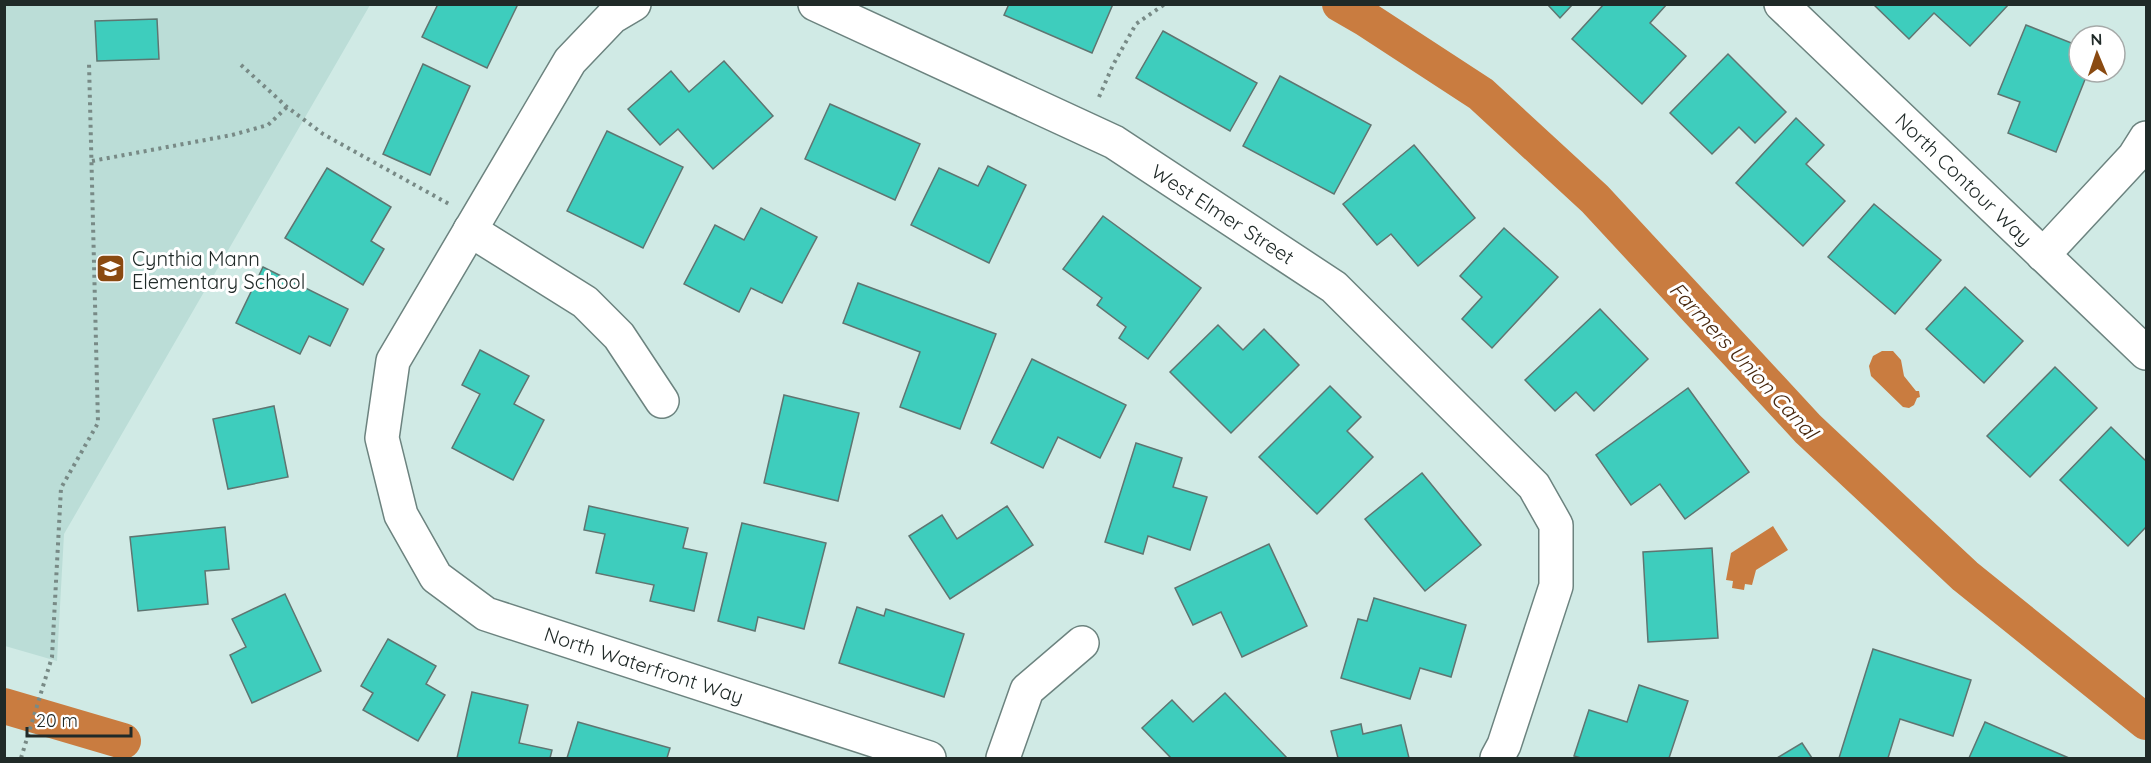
<svg xmlns="http://www.w3.org/2000/svg" width="2151" height="763" font-family="Quicksand,sans-serif">
	<style>
		.built { fill: #bbddd7 }
		.water { fill: #c97c40 }
		.lines { fill: none; stroke-linecap: round; stroke-linejoin: round }
		.canal { stroke: #c97c40; stroke-width: 36 }
		.building { fill: #3ecdbd; stroke: #5f7571; stroke-width: 1.5 }
		.minor-casing { stroke: #6c837f; stroke-width: 36 }
		.path { stroke: #788a86; stroke-width: 4; stroke-dasharray: 3 4.5; stroke-linecap: butt }
		.minor { stroke: #fff; stroke-width: 33 }
		.labels { text-anchor: middle; dominant-baseline: central; stroke-width: 6; stroke-linejoin: round; paint-order: stroke }
		.street-label { font-size: 20px; fill: #202a28; stroke: #fff }
		.poi-label { font-size: 20px; fill: #202a28; stroke: #fff; text-anchor: start }
		.water-label { font-size: 21px; font-style: italic; fill: #47270e; stroke: #fff }
	</style>
	<rect width="100%" height="100%" fill="#d0eae5"/>
	<path class="built" d="M4,5H370L64,534L57,661L5,646Z"/>
	<g class="water">
		<path d="M1882,351H1893L1901,360L1904,376L1916,391H1919L1920,397L1917,398L1914,405L1909,408L1903,407L1871,376L1869,366L1873,356Z"/>
		<path d="M1773,526L1788,550L1756,570L1752,585L1745,584L1744,590L1732,588L1733,581L1726,580L1731,553Z"/>
	</g>
	<g class="lines">
		<g class="canal">
			<path d="M1340,4L1366,19L1481,94L1595,199L1808,429L1965,576L2146,722"/>
			<path d="M4,706L123,741"/>
		</g>
	</g>
	<g class="building">
		<path d="M438,4H518L487,68L422,37Z"/>
		<path d="M1009,4H1113L1092,53L1004,15Z"/>
		<path d="M1547,4H1573L1560,18Z"/>
		<path d="M1604,4H1667L1650,23L1686,56L1642,104L1572,39Z"/>
		<path d="M1873,4H2009L1970,46L1934,13L1909,39Z"/>
		<path d="M157,19L159,59L97,61L95,21Z"/>
		<path d="M2026,25L2079,46V72H2088L2056,152L2008,133L2020,102L1998,94Z"/>
		<path d="M1163,31L1257,83L1230,131L1136,78Z"/>
		<path d="M1728,54L1786,112L1755,143L1739,127L1712,154L1670,113Z"/>
		<path d="M724,61L773,116L713,169L678,129L660,145L628,109L671,71L689,92Z"/>
		<path d="M423,64L470,86L430,175L383,154Z"/>
		<path d="M1280,76L1371,125L1334,194L1243,146Z"/>
		<path d="M830,104L920,144L895,200L805,159Z"/>
		<path d="M1796,118L1824,145L1806,164L1845,201L1803,246L1736,183Z"/>
		<path d="M607,131L683,167L643,248L567,211Z"/>
		<path d="M1414,145L1475,218L1418,266L1391,234L1377,245L1343,204Z"/>
		<path d="M988,166L1026,185L989,263L911,225L939,168L978,186Z"/>
		<path d="M327,168L391,207L371,241L384,249L363,285L285,238Z"/>
		<path d="M1874,204L1941,260L1895,314L1828,257Z"/>
		<path d="M761,208L817,237L782,303L751,288L739,312L684,284L715,225L744,240Z"/>
		<path d="M1103,216L1201,288L1148,359L1119,338L1126,327L1097,305L1102,298L1063,269Z"/>
		<path d="M1504,228L1558,277L1492,348L1462,319L1482,297L1460,276Z"/>
		<path d="M263,267L348,309L330,346L309,336L300,354L236,323Z"/>
		<path d="M858,283L996,334L960,429L900,407L920,352L843,323Z"/>
		<path d="M1965,287L2023,341L1984,383L1926,329Z"/>
		<path d="M1600,309L1648,359L1594,411L1576,392L1555,411L1525,380Z"/>
		<path d="M1218,325L1243,350L1264,329L1299,365L1231,433L1170,372Z"/>
		<path d="M480,350L529,376L514,404L544,420L513,480L452,448L480,394L462,385Z"/>
		<path d="M1032,359L1126,405L1100,458L1058,437L1043,468L991,443Z"/>
		<path d="M2055,367L2097,408L2030,477L1987,436Z"/>
		<path d="M1330,386L1361,417L1347,431L1373,457L1317,514L1259,457Z"/>
		<path d="M1688,388L1749,472L1685,519L1660,484L1631,505L1596,455Z"/>
		<path d="M784,395L859,413L838,501L764,483Z"/>
		<path d="M274,406L288,477L228,489L213,419Z"/>
		<path d="M2111,427L2146,461V527L2128,546L2060,480Z"/>
		<path d="M1136,443L1182,458L1173,487L1207,497L1190,550L1148,536L1143,554L1105,542Z"/>
		<path d="M1422,473L1481,545L1425,591L1365,519Z"/>
		<path d="M589,506L688,528L683,548L707,553L694,611L650,601L654,585L596,573L605,534L584,530Z"/>
		<path d="M1007,506L1033,545L950,599L909,536L942,515L957,539Z"/>
		<path d="M742,523L826,543L804,629L758,617L755,631L718,621Z"/>
		<path d="M225,527L229,569L205,571L208,604L138,611L130,537Z"/>
		<path d="M1269,544L1307,626L1242,657L1221,612L1193,625L1175,588Z"/>
		<path d="M1712,548L1718,638L1648,642L1643,552Z"/>
		<path d="M285,594L321,671L252,703L230,655L246,647L232,619Z"/>
		<path d="M1374,598L1466,625L1451,677L1420,668L1410,699L1341,678L1358,619L1367,621Z"/>
		<path d="M857,607L884,616L886,609L964,634L944,697L839,663Z"/>
		<path d="M388,639L436,666L426,684L445,695L418,741L363,710L373,693L361,686Z"/>
		<path d="M1873,649L1971,680L1953,736L1900,719L1888,758H1839Z"/>
		<path d="M1639,685L1688,701L1669,758H1581L1574,756L1589,710L1627,722Z"/>
		<path d="M472,692L528,705L519,743L552,750L550,758H457Z"/>
		<path d="M1225,693L1287,758H1171L1142,728L1172,700L1193,722Z"/>
		<path d="M578,722L670,748L667,758H567Z"/>
		<path d="M1985,722L2069,758H1969Z"/>
		<path d="M1361,724L1363,734L1401,725L1409,758H1338L1331,731Z"/>
		<path d="M1802,743L1812,758H1777Z"/>
	</g>
	<g class="lines">
		<defs>
			<g id="minor">
				<path d="M634,4L612,17L570,61L393,361L382,438L401,515L436,577L486,614L929,758"/>
				<path d="M815,4L1114,142L1334,287L1534,486L1556,525V586L1504,745L1497,758"/>
				<path d="M1781,4L2146,353"/>
				<path d="M470,230L585,302L619,336L662,401"/>
				<path d="M2043,255L2134,157L2146,138"/>
				<path d="M1003,758L1027,690L1082,643"/>
			</g>
		</defs>
		<use href="#minor" class="minor-casing"/>
		<g class="path">
			<path d="M241,65L287,107L323,134L449,204"/>
			<path d="M1099,97L1113,65L1136,24L1165,4"/>
			<path d="M92,161L232,135L268,125L287,107"/>
			<path d="M21,758L52,657L61,488L98,423L89,63"/>
		</g>
		<use href="#minor" class="minor"/>
	</g>
	<defs>
		<symbol id="school-square" viewBox="-11 -11 22 22"><rect x="-9" y="-9" width="18" height="18" rx="4" fill="#8a4a11" stroke="#fff"/><path d="M0-5L7-2L0 1L-7-2ZM-4 1L0 2.5L4 1V4Q0 6-4 4Z" fill="#fff"/></symbol>
	</defs>
	<g fill-rule="evenodd">
		<use href="#school-square" x="94" y="252" width="33" height="33"/>
	</g>
	<g class="labels">
		<g class="street-label">
			<text transform="translate(1964 179) rotate(44)">North Contour Way</text>
			<text transform="translate(1223 214) rotate(33)">West Elmer Street</text>
			<text transform="translate(644 665) rotate(18)">North Waterfront Way</text>
		</g>
		<g class="poi-label">
			<text x="132" y="258">Cynthia Mann<tspan x="132" dy="23">Elementary School</tspan></text>
		</g>
		<g class="water-label">
			<text transform="translate(1744 360) rotate(47)">Farmers Union Canal</text>
		</g>
	</g>
	<rect width="2151" height="763" fill="none" stroke="#202a28" stroke-width="12"/>
	<g transform="translate(2097 54) rotate(358)"><circle r="28" fill="#ffffff" stroke="#a6aaa9" stroke-width="1.5"/>
	<path d="M0-4.5L10 22L0 15L-10 22Z" fill="#8a4a11"/>
	<text y="-9" font-size="16" font-weight="bold" text-anchor="middle" fill="#202a28">N</text>
	</g>
	<path d="M27 727v9h104v-9" fill="none" stroke="#202a28" stroke-width="3"/>
	<text x="36" y="727" font-size="18" fill="#202a28" stroke="#ffffff" stroke-width="4.5" paint-order="stroke">20 m</text>
</svg>
